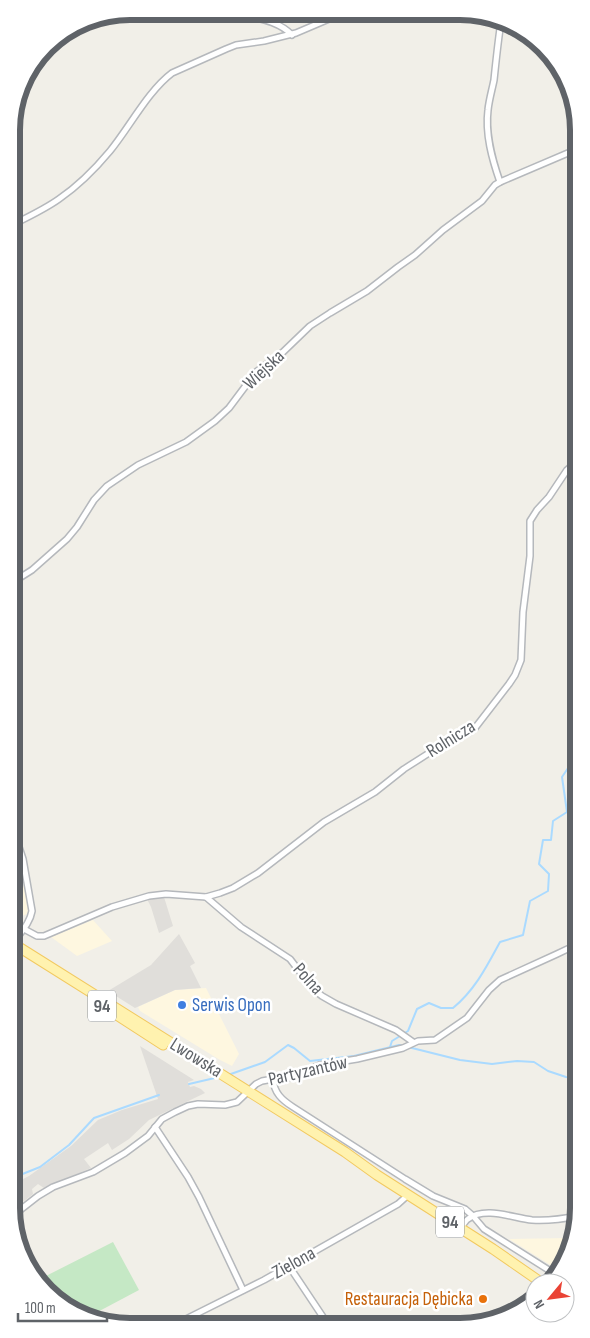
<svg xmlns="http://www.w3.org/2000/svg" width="590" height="1338" font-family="'Sofia Sans Condensed',sans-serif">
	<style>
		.commercial { fill: #fef7e0 }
		.industrial { fill: #e0deda }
		.green { fill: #c5e8c5 }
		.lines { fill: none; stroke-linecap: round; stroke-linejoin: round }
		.stream { stroke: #aadaff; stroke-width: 2 }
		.minor-casing { stroke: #b5b8bc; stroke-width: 8 }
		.primary-casing { stroke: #f2c960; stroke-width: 11 }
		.minor { stroke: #fff; stroke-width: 5 }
		.primary { stroke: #fff2af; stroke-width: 9 }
		.shop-dot { fill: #3f7fe0; stroke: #fff; stroke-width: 2 }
		.food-dot { fill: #e8710a; stroke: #fff; stroke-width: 2 }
		.labels { text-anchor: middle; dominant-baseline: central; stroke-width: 5; stroke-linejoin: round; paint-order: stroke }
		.shield { fill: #fff; stroke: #8f9295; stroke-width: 1 }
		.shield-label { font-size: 18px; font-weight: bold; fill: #5f6368 }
		.street-label { font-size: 19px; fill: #5f6368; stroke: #fff }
		.shop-label { font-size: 19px; fill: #366cbe; stroke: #fff; text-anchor: start }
		.food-label { font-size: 19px; fill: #c56008; stroke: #fff; text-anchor: end }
		.rim { fill: none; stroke: #5f6368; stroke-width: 6 }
	</style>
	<rect width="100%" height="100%" fill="#f1efe8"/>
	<g class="commercial">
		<path d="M14,850L29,908L27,914L14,919Z"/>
		<path d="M93,920L112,941L77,956L51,937Z"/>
		<path d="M206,988L239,1054L232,1066L220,1060L140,1011L138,1007L175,990Z"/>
		<path d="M569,1238L558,1266H552L509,1239Z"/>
	</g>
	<g class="industrial">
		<path d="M157,897H164L173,926L159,933L151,907L147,899Z"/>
		<path d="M179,934L195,963L190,966L201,988L175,990L135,1008L108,991L151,965Z"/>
		<path d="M140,1046L194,1080L188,1082L190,1087L194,1086L201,1089L205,1093L149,1120L129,1139L112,1150L108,1143L84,1159L91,1168L44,1188L38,1184L32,1189L33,1194L15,1208V1183L29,1176L71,1146L98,1120L122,1110L158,1099Z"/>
	</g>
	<path class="green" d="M113,1242L139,1290L90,1316L51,1297L40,1279Z"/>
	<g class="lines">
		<g class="stream">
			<path d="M390,1047L392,1041L408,1031L417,1009L429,1003L441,1008H453C475,990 487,966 500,942L523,935L530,901L548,891L549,874L539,864L543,840H551L553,821L567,812L562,777L577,755"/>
			<path d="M408,1047L460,1060L492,1064L517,1061L534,1062L548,1071L566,1077L578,1078"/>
			<path d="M228,1075L265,1062L288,1045L294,1048L310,1061L354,1056L399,1045L404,1046"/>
			<path d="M189,1084L219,1077"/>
			<path d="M15,1177L40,1167L69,1145L94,1118L159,1095"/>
		</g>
		<defs>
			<g id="minor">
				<path d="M232,12C252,18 277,19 292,35"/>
				<path d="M500,182C492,159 485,134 488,110C489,100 492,90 494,80C496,61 498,41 501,22"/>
				<path d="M12,225C28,217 45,209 59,199C78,186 95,169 110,151C129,128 148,91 172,73L226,49L236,45L264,41L296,33L343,13"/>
				<path d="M13,582L32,570L67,539L77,527L94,500L107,486L138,465L186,442L215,421L229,408L256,372L283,352L310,326L330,313L367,291L398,267L415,255L443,230L482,201L495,185L500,182L575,150"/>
				<path d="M14,838L19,847L23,859L32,911C30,923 21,932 14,942"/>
				<path d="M206,897L220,893L233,888L258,873L324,822L375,792L404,769L429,753L468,733L475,728L509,684L515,675L521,660L523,612L530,556V521L537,510L549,497L567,470L576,462"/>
				<path d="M24,929L37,936H44L112,907L149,896L166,894L206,897L241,927L290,959L313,989L322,996L336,1004L396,1030L413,1042"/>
				<path d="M273,1079C274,1093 282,1100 293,1107L405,1179L433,1196L465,1209L473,1216L484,1229L555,1274"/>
				<path d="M155,1127L188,1177L199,1197L243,1290"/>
				<path d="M15,1214L38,1196L53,1187L93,1172L125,1153L148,1136L162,1119L175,1112L188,1106L198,1104L225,1105L237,1102L256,1084L262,1081L273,1079H286L295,1076L320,1065L357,1059L403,1048L418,1041L435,1040L467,1018L489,990L500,980L557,954L578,944"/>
				<path d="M461,1228C463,1225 465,1221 468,1219C485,1206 513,1218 532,1220C548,1221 563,1219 578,1216"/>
				<path d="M289,1266L327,1323"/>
				<path d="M389,1323H390"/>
				<path d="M176,1324L264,1280L398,1204L408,1195"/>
			</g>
			<g id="primary">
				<path d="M14,944L345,1152L377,1175L493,1249L542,1283"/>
				<path d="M109,1010L163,1045"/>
			</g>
		</defs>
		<use href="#minor" class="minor-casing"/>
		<use href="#primary" class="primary-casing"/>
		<use href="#minor" class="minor"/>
		<use href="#primary" class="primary"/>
	</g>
	<circle class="shop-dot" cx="182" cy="1005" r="5"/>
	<circle class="food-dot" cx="483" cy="1299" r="5"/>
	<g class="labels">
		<g class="shield">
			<rect x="88" y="990.5" width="28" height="31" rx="4"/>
			<rect x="436" y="1206.5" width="28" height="31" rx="4"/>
		</g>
		<g class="shield-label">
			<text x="102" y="1006">94</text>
			<text x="450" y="1222">94</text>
		</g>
		<g class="street-label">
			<text transform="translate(264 370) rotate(-43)">Wiejska</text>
			<text transform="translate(451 739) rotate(-32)">Rolnicza</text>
			<text transform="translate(308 979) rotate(48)">Polna</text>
			<text transform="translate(196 1058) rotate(32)">Lwowska</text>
			<text transform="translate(308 1071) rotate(-13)">Partyzantów</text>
			<text transform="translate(294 1263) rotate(-29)">Zielona</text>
		</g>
		<g class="shop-label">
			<text x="192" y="1005">Serwis Opon</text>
		</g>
		<g class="food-label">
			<text x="473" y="1299">Restauracja Dębicka</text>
		</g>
	</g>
	<path d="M0 0H590V1338H0ZM130 20H460A110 110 0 0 1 570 130V1208A110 110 0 0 1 460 1318H130A110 110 0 0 1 20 1208V130A110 110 0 0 1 130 20Z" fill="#fff" fill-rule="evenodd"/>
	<path class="rim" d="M130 20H460A110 110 0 0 1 570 130V1208A110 110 0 0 1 460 1318H130A110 110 0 0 1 20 1208V130A110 110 0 0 1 130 20Z"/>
	<g transform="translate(550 1298) rotate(241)"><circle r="24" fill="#ffffff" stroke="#bfc1c3"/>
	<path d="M0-4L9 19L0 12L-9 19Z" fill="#ea4335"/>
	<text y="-8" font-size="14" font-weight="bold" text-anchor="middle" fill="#5f6368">N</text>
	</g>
	<path d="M18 1313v8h89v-8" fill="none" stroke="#5f6368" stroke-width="2.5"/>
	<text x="25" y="1313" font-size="15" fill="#5f6368" stroke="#ffffff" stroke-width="4" paint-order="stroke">100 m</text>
</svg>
